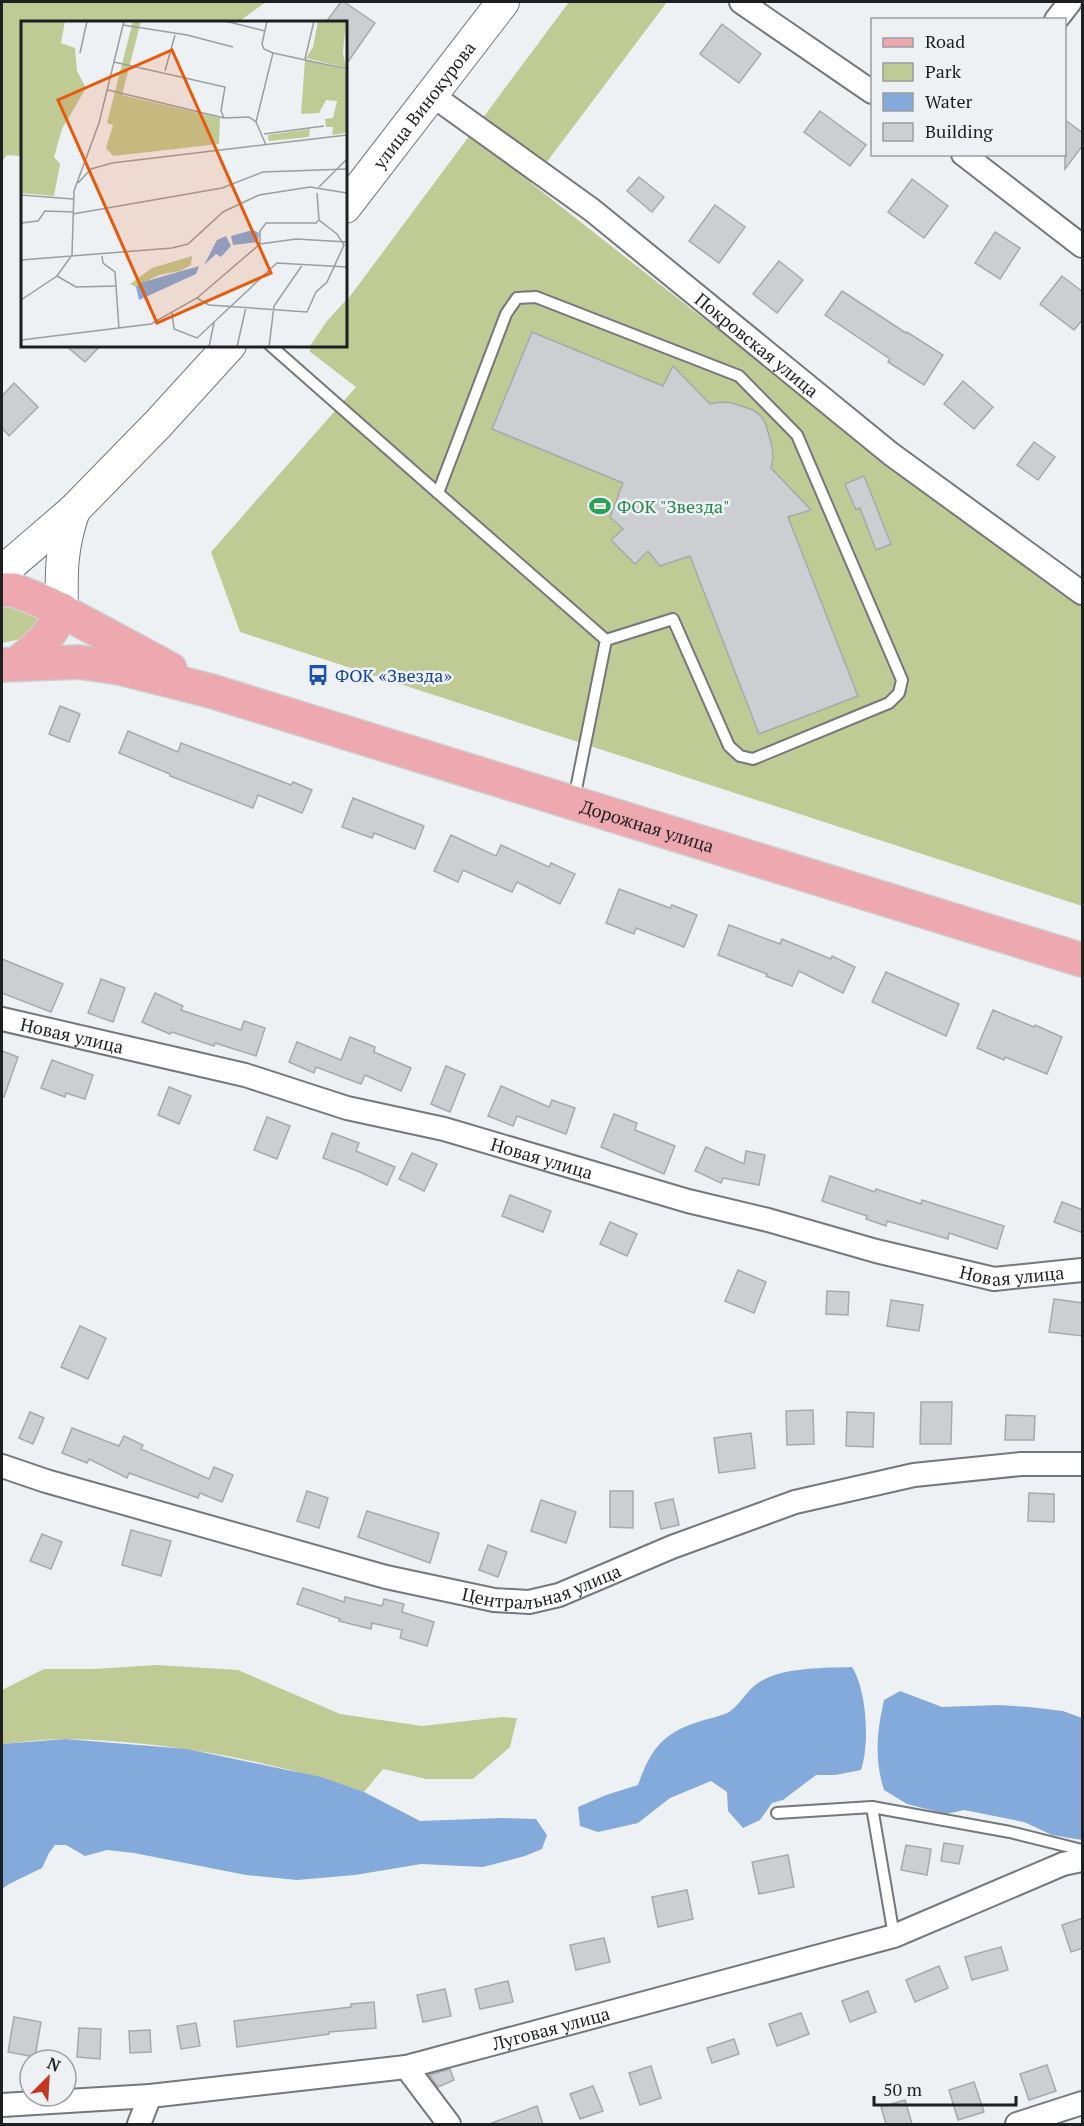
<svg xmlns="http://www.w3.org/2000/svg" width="1084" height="2126" font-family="'PT Serif',serif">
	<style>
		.green { fill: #bfca95 }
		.water { fill: #83aada }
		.building { fill: #ccced1; stroke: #a7a9ac; stroke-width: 1.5 }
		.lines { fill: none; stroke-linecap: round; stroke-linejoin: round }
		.service-casing { stroke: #75777a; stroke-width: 14 }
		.minor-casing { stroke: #75777a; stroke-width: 26 }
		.secondary-casing { stroke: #75777a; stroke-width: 34 }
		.primary-casing { stroke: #cecece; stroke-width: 36 }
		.service { stroke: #fff; stroke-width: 10 }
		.minor { stroke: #fff; stroke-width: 22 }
		.secondary { stroke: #fff; stroke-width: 32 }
		.primary { stroke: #eea8b0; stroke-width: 33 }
		.labels { text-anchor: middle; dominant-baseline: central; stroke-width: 5; stroke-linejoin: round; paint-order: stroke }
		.street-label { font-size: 18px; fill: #1e1f20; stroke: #eef1f4 }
		.leisure-label { font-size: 18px; fill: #27864d; stroke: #eef1f4; text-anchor: start }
		.transit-label { font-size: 18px; fill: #164399; stroke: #eef1f4; text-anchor: start }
		.inset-road { fill: none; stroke: #9b9d9f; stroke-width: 1.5 }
		.view { fill: #e8590c; fill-opacity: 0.15; stroke: #e8590c; stroke-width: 3 }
		.inset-edge { fill: none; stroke: #1e1f20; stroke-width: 3 }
	</style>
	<rect width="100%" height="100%" fill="#eef1f4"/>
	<g class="green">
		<path d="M2,2H266L238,22H22V156L7,155L2,161Z"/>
		<path d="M569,2H667L531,183L885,461L1082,605V906L240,632L211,552L356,387L309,351L314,345H345V303Z"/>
		<path d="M2,604L38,612L40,628L21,639L2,643Z"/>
		<path d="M157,1665L238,1670L340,1714L422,1726L502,1717L517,1718L510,1747L473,1779H426L383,1769L364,1792C270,1760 166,1741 66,1739C45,1739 23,1742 2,1744V1690L44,1669H94Z"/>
	</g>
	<g class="water">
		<path d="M852,1667C867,1691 870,1743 861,1770L835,1775H816L783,1800L772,1803L760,1820L743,1828L728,1811L727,1792L711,1781L670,1798L638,1823L598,1832L580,1826L578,1807L606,1795L638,1785C650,1751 662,1733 698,1722C708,1718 720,1717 729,1712C740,1705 747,1690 758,1683C781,1667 825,1668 852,1667Z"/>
		<path d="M900,1691L942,1707L999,1705L1029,1707L1063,1711L1082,1718V1840L1052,1835L1024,1822L964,1810L946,1814L907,1804L884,1790C874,1759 877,1731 884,1700Z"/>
		<path d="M65,1739L187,1749L321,1777L364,1792L420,1821L502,1818L536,1819L547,1835L542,1849L525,1856L483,1867L421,1864L355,1875L297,1880L246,1875L134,1853L107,1850L85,1856L66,1845H55L49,1853L42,1868L9,1884L2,1889V1744Z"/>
	</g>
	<g class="building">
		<path d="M341,2H344L375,23L345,66V22H326Z"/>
		<path d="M722,24L761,54L739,83L700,54Z"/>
		<path d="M820,111L866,145L850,166L804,132Z"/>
		<path d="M1065,120L1083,133V145L1065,169Z"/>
		<path d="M639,177L664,197L652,212L627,191Z"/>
		<path d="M912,179L948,206L924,238L888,212Z"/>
		<path d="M715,205L745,227L719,263L689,241Z"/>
		<path d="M995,232L1020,248L1000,279L975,263Z"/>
		<path d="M779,261L803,280L777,313L753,294Z"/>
		<path d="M1062,276L1083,292V319L1074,330L1040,304Z"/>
		<path d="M842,291L906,333L907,332L943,355L924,385L888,362L890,359L825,315Z"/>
		<path d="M532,332L663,386L673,366L710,404L721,402L732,403L753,410L762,417L766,425L772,446L773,458L771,468L811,510L788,517L858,696L759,734L690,556L660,566L648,551L635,564L611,540L623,529L610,517L623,483L492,429Z"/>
		<path d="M65,345H101L85,362Z"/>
		<path d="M963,381L993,407L974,429L944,404Z"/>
		<path d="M14,383L38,407L9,436L2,428V396Z"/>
		<path d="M1034,442L1055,457L1038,480L1017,465Z"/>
		<path d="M864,476L891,544L876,550L860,508L856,510L845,484Z"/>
		<path d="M60,706L80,714L69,742L49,734Z"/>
		<path d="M128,731L178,752L181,743L291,785L293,782L312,790L302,813L258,795L253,808L170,776V774L119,753Z"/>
		<path d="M353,798L424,826L415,849L374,833L372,838L342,827Z"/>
		<path d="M451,835L496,856L501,845L549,867L551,863L575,874L560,904L517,882L512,892L463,870L458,882L434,871Z"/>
		<path d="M619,889L670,908L672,905L697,915L684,947L636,928L634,934L606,923Z"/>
		<path d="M729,925L780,944L782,939L831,959L832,956L855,967L843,993L799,971L792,986L766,976L767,974L718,955Z"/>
		<path d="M2,959L63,984L51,1012L2,993Z"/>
		<path d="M886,972L959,1004L946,1036L872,1002Z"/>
		<path d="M101,979L125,988L113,1022L88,1013Z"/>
		<path d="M155,993L183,1006L181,1010L241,1030L244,1021L265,1028L256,1056L215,1043L214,1046L172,1032L170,1034L142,1022Z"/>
		<path d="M993,1010L1034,1027L1035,1025L1062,1037L1047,1074L1005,1057L1004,1060L977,1048Z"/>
		<path d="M350,1037L375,1047L374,1052L411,1068L401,1091L365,1075L361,1084L316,1067L314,1073L289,1062L297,1042L341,1060Z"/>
		<path d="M2,1051L18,1057L4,1097L2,1096Z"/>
		<path d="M52,1060L93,1075L85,1099L66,1093L65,1097L41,1088Z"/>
		<path d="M446,1066L465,1074L450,1112L431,1104Z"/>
		<path d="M501,1086L549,1107L552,1100L575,1108L566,1134L517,1116L513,1126L488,1116Z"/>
		<path d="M169,1087L191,1096L179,1124L158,1115Z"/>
		<path d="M614,1114L637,1123L635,1130L675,1146L664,1174L601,1147Z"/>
		<path d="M267,1117L290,1126L277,1159L254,1150Z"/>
		<path d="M332,1133L359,1143L356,1151L395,1167L387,1185L360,1172L323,1158Z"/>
		<path d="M706,1147L744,1164L746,1151L765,1155L759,1185L723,1178L721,1183L695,1171Z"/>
		<path d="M412,1153L437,1164L424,1191L399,1179Z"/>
		<path d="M830,1176L875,1192L876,1189L921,1204L922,1200L1004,1226L997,1249L949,1233L948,1239L887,1221L886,1226L866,1219L867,1216L822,1201Z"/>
		<path d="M510,1195L551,1211L543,1232L502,1216Z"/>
		<path d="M1062,1202L1083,1210V1233L1054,1222Z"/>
		<path d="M610,1222L637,1234L627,1256L600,1244Z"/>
		<path d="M738,1270L766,1282L754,1313L725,1301Z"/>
		<path d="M827,1291L849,1292L848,1315L826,1314Z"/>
		<path d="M1054,1299L1083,1303V1336L1049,1332Z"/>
		<path d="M891,1300L923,1305L919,1331L887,1326Z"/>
		<path d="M80,1326L106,1338L88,1379L61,1367Z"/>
		<path d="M921,1402H952L951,1444H920Z"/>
		<path d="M813,1410L814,1444L787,1445L786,1411Z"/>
		<path d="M30,1412L44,1418L33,1444L19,1438Z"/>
		<path d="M847,1412L874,1413L873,1447L846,1446Z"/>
		<path d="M1006,1415L1035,1416L1034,1440H1005Z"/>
		<path d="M72,1428L119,1446L124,1436L143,1445L141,1449L209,1479L214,1467L233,1475L222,1502L200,1493L198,1498L129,1473L127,1478L89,1459L87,1463L62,1453Z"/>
		<path d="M751,1433L755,1468L719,1473L714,1438Z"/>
		<path d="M307,1491L328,1498L319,1528L297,1521Z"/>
		<path d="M610,1491H633V1528L610,1527Z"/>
		<path d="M1029,1493L1054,1494V1522L1028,1521Z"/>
		<path d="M673,1499L679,1525L661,1529L655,1503Z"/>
		<path d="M541,1500L576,1512L566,1543L531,1531Z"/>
		<path d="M367,1511L439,1533L430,1563L358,1537Z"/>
		<path d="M131,1530L171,1541L161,1576L122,1565Z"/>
		<path d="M42,1534L62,1542L51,1569L30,1561Z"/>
		<path d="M488,1545L507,1552L498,1577L479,1570Z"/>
		<path d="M303,1588L344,1602L345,1597L382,1606L384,1599L404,1604L402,1612L434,1622L427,1646L400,1638L402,1630L372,1623L371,1629L339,1621L340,1619L297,1604Z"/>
		<path d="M944,1843L963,1846L959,1864L941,1861Z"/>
		<path d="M906,1845L931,1849L927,1875L901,1870Z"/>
		<path d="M788,1855L794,1887L759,1894L752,1862Z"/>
		<path d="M687,1890L693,1919L658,1927L652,1897Z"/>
		<path d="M1083,1918V1948L1071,1952L1062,1925Z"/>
		<path d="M604,1938L610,1962L576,1970L570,1945Z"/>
		<path d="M1001,1947L1008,1970L972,1980L965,1957Z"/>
		<path d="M939,1966L948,1988L915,2002L906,1980Z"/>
		<path d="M508,1981L513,2002L480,2009L475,1989Z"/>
		<path d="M445,1989L451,2016L423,2022L417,1995Z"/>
		<path d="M868,1991L876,2012L850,2022L842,2001Z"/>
		<path d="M374,2002L376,2028L329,2032V2034L237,2047L234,2021L351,2007V2004Z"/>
		<path d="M801,2013L809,2034L777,2046L769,2024Z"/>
		<path d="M14,2017L41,2022L35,2057L8,2052Z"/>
		<path d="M196,2023L200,2046L181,2049L177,2026Z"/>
		<path d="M79,2028L101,2029L100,2059L77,2057Z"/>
		<path d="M150,2030L151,2052L130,2053L129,2031Z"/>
		<path d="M734,2039L739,2054L712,2063L707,2048Z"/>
		<path d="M1047,2065L1056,2091L1029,2100L1020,2074Z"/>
		<path d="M651,2066L661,2098L640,2105L629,2073Z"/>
		<path d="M450,2069L454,2080L438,2087L429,2075Z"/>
		<path d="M974,2082L984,2112L958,2120L949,2090Z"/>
		<path d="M593,2086L603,2111L580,2119L570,2094Z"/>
		<path d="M905,2100L912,2124H886L881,2107Z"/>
		<path d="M537,2106L543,2124H493L492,2123Z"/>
	</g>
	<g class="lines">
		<defs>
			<g id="service">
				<path d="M270,345L438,493"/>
				<path d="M574,799L606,640L673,619L729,746L740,756L753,759L889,703L899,693L902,680L797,435L739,376L536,297L517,298L506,314L438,493L606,640"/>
				<path d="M872,1807L1010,1832L1082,1850"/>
				<path d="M777,1813L872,1807L894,1936"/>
			</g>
			<g id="minor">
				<path d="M741,2L872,92"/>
				<path d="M1056,20L1070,2"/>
				<path id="s1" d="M432,95L592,210L891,454L1082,593"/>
				<path d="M963,154L1082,246"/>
				<path id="s2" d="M2,1019L245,1075L347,1108L444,1129L688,1201L768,1220L876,1251L994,1279L1082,1270"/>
				<path id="s3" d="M2,1466L46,1481L386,1577L494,1600L529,1602L559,1595L672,1547L795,1502L914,1475L1021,1464H1082"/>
				<path d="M406,2067L449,2124"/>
				<path id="s4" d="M2,2105L150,2096L406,2067L894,1936L1063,1864L1082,1860"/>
				<path d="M139,2124L150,2096"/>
				<path d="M1017,2124L1082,2103"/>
			</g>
			<g id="secondary">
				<path id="s5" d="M345,207L503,2"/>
				<path d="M2,572L74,510L158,424L230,345"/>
				<path d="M62,610C61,572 61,547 74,510"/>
			</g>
			<g id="primary">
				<path d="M2,590H14L49,604L170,669"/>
				<path d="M18,663C40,645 51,637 62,610"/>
				<path id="s6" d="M2,665L79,662L120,668L211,691L1082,960"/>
			</g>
		</defs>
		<use href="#service" class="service-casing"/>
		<use href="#minor" class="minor-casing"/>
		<use href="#secondary" class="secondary-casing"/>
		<use href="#primary" class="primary-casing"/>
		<use href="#service" class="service"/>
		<use href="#minor" class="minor"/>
		<use href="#secondary" class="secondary"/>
		<use href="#primary" class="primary"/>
	</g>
	<defs>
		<symbol id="stadium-bare" viewBox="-9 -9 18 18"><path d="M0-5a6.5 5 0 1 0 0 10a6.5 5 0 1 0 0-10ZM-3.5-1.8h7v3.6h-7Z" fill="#2e9e5b" stroke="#eef1f4" stroke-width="2.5" paint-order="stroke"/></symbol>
		<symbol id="bus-bare" viewBox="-9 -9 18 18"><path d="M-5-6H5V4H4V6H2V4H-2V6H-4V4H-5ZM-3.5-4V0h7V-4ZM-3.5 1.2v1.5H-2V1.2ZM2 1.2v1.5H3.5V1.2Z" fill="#1a4fb4" stroke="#eef1f4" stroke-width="2.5" paint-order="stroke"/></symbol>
	</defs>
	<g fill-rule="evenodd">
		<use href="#stadium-bare" x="585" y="491" width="30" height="30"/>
		<use href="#bus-bare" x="303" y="660" width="30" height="30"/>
	</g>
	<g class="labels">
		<g class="street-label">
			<text stroke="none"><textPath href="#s5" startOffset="129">улица Винокурова</textPath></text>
			<text stroke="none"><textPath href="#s1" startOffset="410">Покровская улица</textPath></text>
			<text stroke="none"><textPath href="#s6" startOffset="669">Дорожная улица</textPath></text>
			<text stroke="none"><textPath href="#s2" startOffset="72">Новая улица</textPath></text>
			<text stroke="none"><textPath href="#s2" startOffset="558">Новая улица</textPath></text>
			<text stroke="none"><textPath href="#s2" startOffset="1044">Новая улица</textPath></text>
			<text stroke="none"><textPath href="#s3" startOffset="560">Центральная улица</textPath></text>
			<text stroke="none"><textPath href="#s4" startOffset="556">Луговая улица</textPath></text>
		</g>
		<g class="leisure-label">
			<text x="617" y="506">ФОК "Звезда"</text>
		</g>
		<g class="transit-label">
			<text x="335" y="675">ФОК «Звезда»</text>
		</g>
	</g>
	<g transform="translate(21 21)">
		<rect width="326" height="326" fill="#eef1f4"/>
		<path d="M0,0H44L40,22L54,27L56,50L65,67L41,108L33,136L39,143L33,175L0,172ZM112,0H120L101,74L199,97L198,123L92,135L85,127L92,104L86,102ZM297,0H325L322,31L325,47L285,37L292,26ZM284,39L325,49V112L311,114L312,106H305L304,98L312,97L316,80L305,79L298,92L280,93ZM289,108L288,116L248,120L247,117V114ZM171,235L170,244L159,250L138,254L115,266L109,263L131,247ZM325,279V325H289L306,300Z" fill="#bfca95"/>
		<path d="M232,209L238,212L237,221L212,224L210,215ZM205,215L210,225L200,236L195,233L183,244L196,219ZM178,245L175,253L118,279L115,266L119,262Z" fill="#83aada"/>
		<path class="inset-road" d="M204,0L244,10M102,4L166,14L212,26M59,32L66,0M252,32L326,48M284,38L293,0M93,41L204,66L200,90L203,97L228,96L235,101M144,50L154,14M87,69L203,97M243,113L303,105M245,124L235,101L252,32L243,28L241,23L246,0M57,162L70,148L91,142L326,114M298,166L326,138M0,174L52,178M52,193L201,167L242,151L326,148M0,202L17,200L24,190L52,191M239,223V210L245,202H295L298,199M81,235L82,242L94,251L98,308M0,239L151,227L167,223L202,191L238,174L289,166L326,172M36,255L55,266L96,265M176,277L188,284L286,291L295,271L306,261L323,224L316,213L298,199L296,172M0,279L36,255L51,234L53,170L78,102L103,0M151,292L153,308L176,317L256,242L326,246M0,319L130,303L176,277L239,223L275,218L326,221M188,326L193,302M216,326L225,286M248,326L253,285L282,243"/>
		<path class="view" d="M151,29L250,252L136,302L37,79Z"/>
		<rect width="326" height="326" class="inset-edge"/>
	</g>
	<rect width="1084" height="2126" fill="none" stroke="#1e1f20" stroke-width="6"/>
	<rect x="871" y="18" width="195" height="138" fill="#eef1f4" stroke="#9b9d9f" stroke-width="1.5"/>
	<rect x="883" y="38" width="30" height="9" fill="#eea8b0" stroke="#9b9d9f" stroke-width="1.5"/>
	<text x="925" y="48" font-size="18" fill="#1e1f20">Road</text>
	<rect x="883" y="63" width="30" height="18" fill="#bfca95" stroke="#9b9d9f" stroke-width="1.5"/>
	<text x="925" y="78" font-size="18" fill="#1e1f20">Park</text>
	<rect x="883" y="93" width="30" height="18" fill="#83aada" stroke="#9b9d9f" stroke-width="1.5"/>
	<text x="925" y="108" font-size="18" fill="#1e1f20">Water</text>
	<rect x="883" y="123" width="30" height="18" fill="#ccced1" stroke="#9b9d9f" stroke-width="1.5"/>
	<text x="925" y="138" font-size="18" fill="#1e1f20">Building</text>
	<g transform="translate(48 2078) rotate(24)"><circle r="28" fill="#eef1f4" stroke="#9b9d9f" stroke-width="1.5"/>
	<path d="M0-4.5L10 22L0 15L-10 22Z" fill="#c43823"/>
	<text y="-9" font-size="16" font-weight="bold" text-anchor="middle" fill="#1e1f20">N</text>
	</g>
	<path d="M874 2096v9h142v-9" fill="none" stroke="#1e1f20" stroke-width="3"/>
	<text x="883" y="2096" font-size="18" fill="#1e1f20" stroke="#eef1f4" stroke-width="4.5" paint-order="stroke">50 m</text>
</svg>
